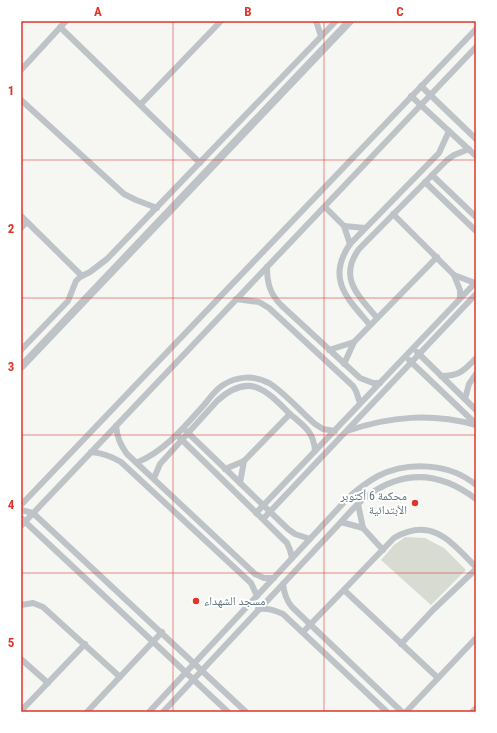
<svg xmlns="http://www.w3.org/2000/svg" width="497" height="733" font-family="'Roboto Condensed','Noto Naskh Arabic',sans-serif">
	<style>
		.green { fill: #d7dbd2 }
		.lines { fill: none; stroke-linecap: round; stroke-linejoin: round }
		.minor { stroke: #bdc3c6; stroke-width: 6 }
		.tertiary { stroke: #bdc3c6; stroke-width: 8 }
		.grid { fill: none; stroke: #e0352a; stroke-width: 1; stroke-opacity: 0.55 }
		.poi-dot { fill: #e0352a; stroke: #fff; stroke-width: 1.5 }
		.labels { text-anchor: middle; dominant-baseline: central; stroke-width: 4; stroke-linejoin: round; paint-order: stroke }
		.poi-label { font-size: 12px; fill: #62777e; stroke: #fff; text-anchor: end }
		.neatline { fill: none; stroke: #e0352a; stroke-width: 1.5 }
		.grid-label { font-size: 13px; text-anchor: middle; font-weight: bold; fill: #e0352a }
	</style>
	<rect width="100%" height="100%" fill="#f6f6f3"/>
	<path class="green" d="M405,537L425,538L444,548L466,570L431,605L381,560L394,545Z"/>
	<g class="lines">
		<g class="minor">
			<path d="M316,21L321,36"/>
			<path d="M60,27L200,163"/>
			<path d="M21,70L66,21"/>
			<path d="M421,86L476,139"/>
			<path d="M411,96L476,156"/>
			<path d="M21,100L124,194L136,200L157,208"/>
			<path d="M141,104L221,21"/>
			<path d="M432,175L476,217"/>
			<path d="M425,182L476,231"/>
			<path d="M325,207L344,226L350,244"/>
			<path d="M393,214L454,275L460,290V298"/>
			<path d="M21,216L82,276"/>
			<path d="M344,226L365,228"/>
			<path d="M21,228L27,222"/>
			<path d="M267,267C267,283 270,294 281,305L360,378L373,383H380"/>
			<path d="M454,275L475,283"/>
			<path d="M236,299L259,302L269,308L353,386L356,391L360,403"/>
			<path d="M377,318C358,295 338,278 359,249L447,160L454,155L469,149"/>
			<path d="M370,325C347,298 326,279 350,244L439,153L449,131"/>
			<path d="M21,350L68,301L76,281L80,277L90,272L107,259L336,21"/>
			<path d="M329,350L354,342"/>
			<path d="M417,352L476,410"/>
			<path d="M409,360L476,424"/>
			<path d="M344,364L354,342L437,257"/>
			<path d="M441,376C459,376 464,371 476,358"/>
			<path d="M465,399L469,384L476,374"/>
			<path d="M116,426C117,437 120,444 127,454L255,574L264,578H274"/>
			<path d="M186,431L288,529L295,534L310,539"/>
			<path d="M347,431C391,416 431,413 476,425"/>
			<path d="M179,437L287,543L290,550L292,558"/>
			<path d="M91,452C103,453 111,456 121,462L251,583L257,596"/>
			<path d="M138,462C165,451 184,427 204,405C210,398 215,390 223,385C237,376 254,375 269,383C284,392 301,412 315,424L323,429L335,431"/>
			<path d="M225,469L244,461L290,414"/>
			<path d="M154,478L160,464L217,401C249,372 265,389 290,414C304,426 314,432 315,451"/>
			<path d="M240,483L244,461"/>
			<path d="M358,504L363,528"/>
			<path d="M21,505L476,29"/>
			<path d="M21,510L33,513L246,712"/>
			<path d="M256,513L476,282"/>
			<path d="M21,518L228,712"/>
			<path d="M263,519L476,294"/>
			<path d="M341,522L363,528L383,550"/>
			<path d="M21,526L476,47"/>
			<path d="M283,584C284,593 286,600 292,607L402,712"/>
			<path d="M344,590L438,678"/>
			<path d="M21,605L33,603L43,607L120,677"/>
			<path d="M258,609C268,608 274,610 283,614L387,712"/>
			<path d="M303,632L394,538C432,516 451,542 476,567"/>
			<path d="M401,644L433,610L476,569"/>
			<path d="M21,659L48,683"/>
			<path d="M21,711L85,644"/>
			<path d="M87,712L162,632"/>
			<path d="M149,712L348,498C357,490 367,482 378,476C408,461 450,463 476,485"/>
			<path d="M163,712L341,522C350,512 359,501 370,494C406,469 442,473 476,499"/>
			<path d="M406,712L476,638"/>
			<path d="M472,712L476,708"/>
		</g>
		<path class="tertiary" d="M21,367L350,21"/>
	</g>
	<path class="grid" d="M173,21V712M324,21V712M21,160H476M21,298H476M21,435H476M21,573H476"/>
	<g class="poi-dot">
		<circle cx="415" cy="503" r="4"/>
		<circle cx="196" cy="601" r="4"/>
	</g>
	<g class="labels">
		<g class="poi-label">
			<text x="407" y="496">محكمة 6 أكتوبر<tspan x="407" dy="14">الأبتدائية</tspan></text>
			<text x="204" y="601" text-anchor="start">مسجد الشهداء</text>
		</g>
	</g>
	<rect width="497" height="733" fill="none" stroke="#ffffff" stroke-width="44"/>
	<rect x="22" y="22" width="453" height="689" class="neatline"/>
	<g class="grid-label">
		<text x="98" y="16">A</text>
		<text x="248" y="16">B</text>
		<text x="400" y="16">C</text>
		<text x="11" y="95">1</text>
		<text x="11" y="233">2</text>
		<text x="11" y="371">3</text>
		<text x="11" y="509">4</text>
		<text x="11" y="647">5</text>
	</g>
</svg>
